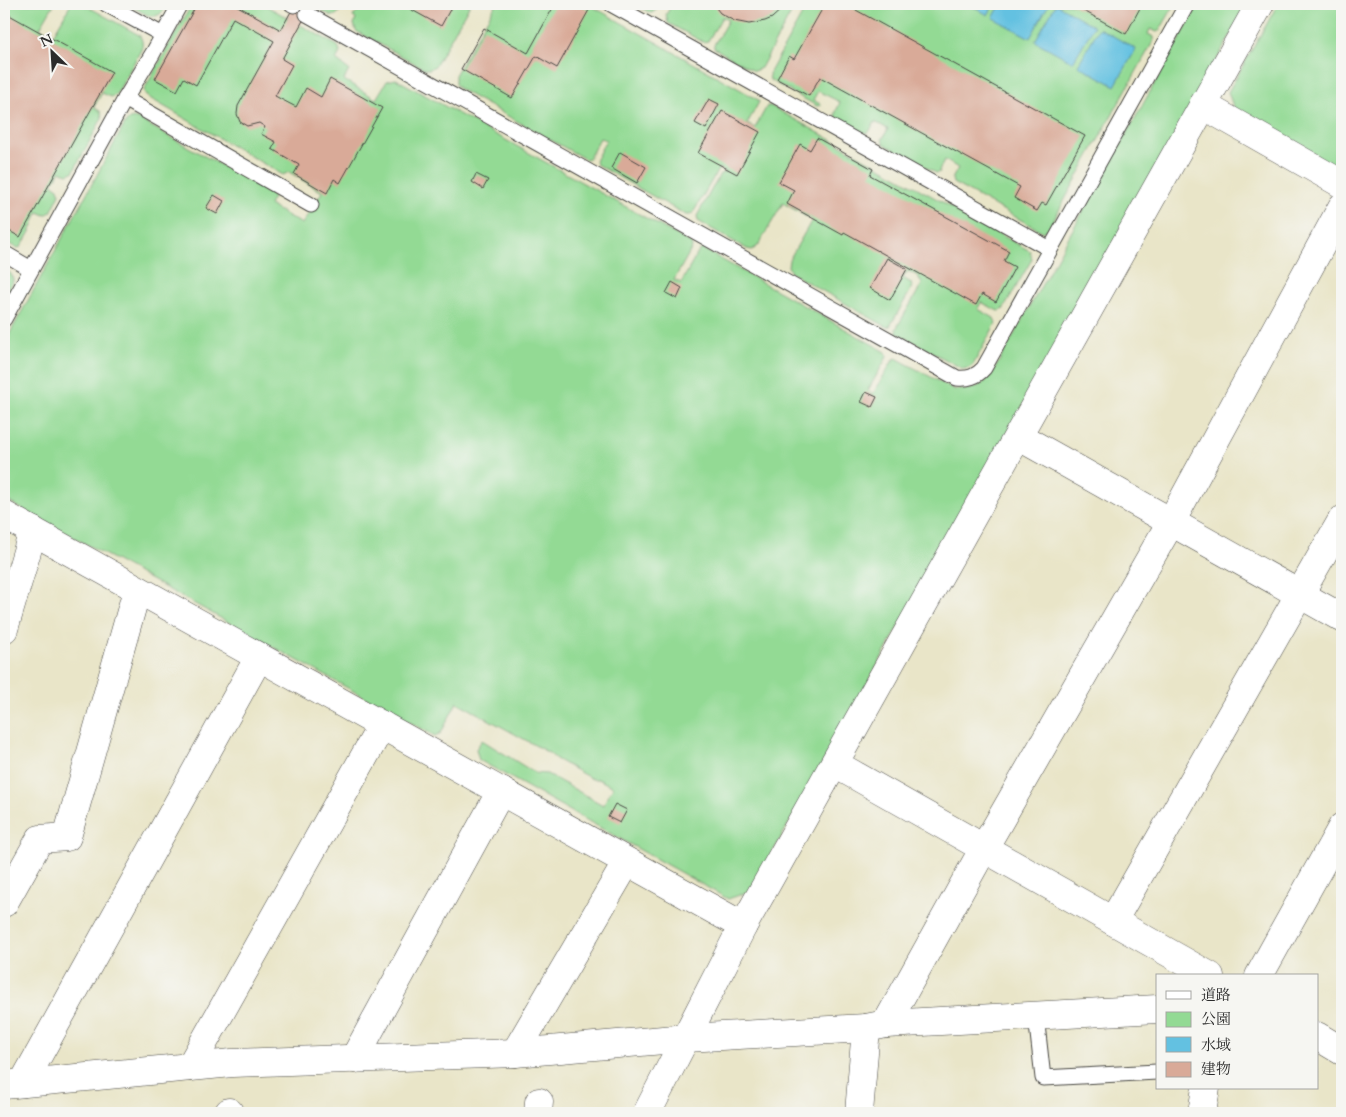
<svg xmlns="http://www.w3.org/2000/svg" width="1346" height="1117" font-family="Cardo,'Noto Serif JP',serif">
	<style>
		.green { fill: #93da94; stroke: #5f8260 }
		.water { fill: #63c1e1; stroke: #477686 }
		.building { fill: #d9aa98 }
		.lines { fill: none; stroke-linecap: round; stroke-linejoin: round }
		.service-casing { stroke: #484743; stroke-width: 17 }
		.minor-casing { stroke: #484743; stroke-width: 29 }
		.tertiary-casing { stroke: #484743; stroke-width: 29 }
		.service { stroke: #fff; stroke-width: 15 }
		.minor { stroke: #fff; stroke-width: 28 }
		.tertiary { stroke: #fff; stroke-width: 28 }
	</style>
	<rect width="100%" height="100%" fill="#f6f6f2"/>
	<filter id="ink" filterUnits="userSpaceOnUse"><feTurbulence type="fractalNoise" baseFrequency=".02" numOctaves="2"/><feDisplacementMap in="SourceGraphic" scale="10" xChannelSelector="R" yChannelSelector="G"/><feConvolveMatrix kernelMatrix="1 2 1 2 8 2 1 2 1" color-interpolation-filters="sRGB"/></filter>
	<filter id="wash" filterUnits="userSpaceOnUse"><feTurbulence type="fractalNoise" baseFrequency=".0096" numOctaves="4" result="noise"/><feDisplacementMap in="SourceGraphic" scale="20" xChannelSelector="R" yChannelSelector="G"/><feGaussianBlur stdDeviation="1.12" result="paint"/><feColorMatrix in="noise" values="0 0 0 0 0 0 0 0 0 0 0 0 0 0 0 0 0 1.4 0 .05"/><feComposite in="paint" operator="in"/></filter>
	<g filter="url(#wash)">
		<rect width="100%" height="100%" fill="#e9e5c8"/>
		<g class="green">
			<path d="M4,4H54L40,28L53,35L71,4H83L139,35C143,40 143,45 141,50L116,95L111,97L102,93L94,107L101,112L102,118L73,172L68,174L60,171L52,184L58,188L60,194L51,212L45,215L38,212L31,230L21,247L18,248L4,241Z"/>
			<path d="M128,4H168C156,26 145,13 128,4Z"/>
			<path d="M192,4H263L338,46L340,52L336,60L349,70L344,80L376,99L387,81L396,79L691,243L692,248L674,280L681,283L699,251L703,249L886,352L887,357L868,390L873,394L893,360L896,358L953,389C969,392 982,387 992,374L1199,4H1248L751,891L728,899L479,760L476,749L482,740L535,773L547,774L603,805L613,787L598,779H592L556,759L549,753L457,702L441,733L435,736L4,499V344L126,122C131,117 134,118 140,120L271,193L273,198L269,205L302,224L322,192L289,172L283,175L146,96L144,91L145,88Z"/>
			<path d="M309,4H346L345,6L347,7L345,9L342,8C339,12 337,16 332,16Z"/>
			<path d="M362,4H470L436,65L430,69H425L356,31L354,24L356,19L353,17L354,15H355Z"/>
			<path d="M496,4H588L757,99L759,102L747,124L755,128L767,106H771L1030,251L1032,259L1003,310L998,311L981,302L978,309L994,318L996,323L973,365L969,368L963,369L897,333L896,329L922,284L918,276L908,271L903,278L911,283L912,288L890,326L887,327L791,273L788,266L789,260L812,220L783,203L758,246L752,250L747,249L698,221L697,216L720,174L726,172L719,168L693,213L690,215H686L596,164L595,161L606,140L600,138L589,158L585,159L459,89L455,84V75Z"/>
			<path d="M633,4H659L655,11L651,13Z"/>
			<path d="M672,4H796L761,68L754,71L714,48V45L728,20L722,17L708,41L703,42L668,23L666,15Z"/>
			<path d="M808,4H1175L1160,30L1157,32L1150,29L1148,34L1154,37V40L1049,228L1043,232L953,183L952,179L958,168L945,160L939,170L940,172L936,173L884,144L882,140L888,129L875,122L869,132L865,133L836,117L835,114L840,102L818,91L813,100L822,105L817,106L770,80L769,74Z"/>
			<path d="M1278,4H1342V170L1234,109L1228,92Z"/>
			<path d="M4,269C9,272 13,274 13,281L4,298Z"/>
		</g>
		<g class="water">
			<path d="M968,4H994L988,15Z"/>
			<path d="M1001,4H1049L1030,38L993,18Z"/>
			<path d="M1056,4L1094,26L1073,62L1035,41Z"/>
			<path d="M1099,28L1136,49L1115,86L1078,65Z"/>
		</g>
		<g id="blocks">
			<g class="building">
				<path d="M197,4H223L225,5V4H234L281,30L295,4H312L282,59L292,65L275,96L296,107L306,88L321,97L330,79L382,108L340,183L334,179L327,193L294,174L299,165L272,149L276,142L261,134L265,127L259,123L247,126L240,122L237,114L238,106L274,41L233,18L196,85L184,78L177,91L155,79Z"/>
				<path d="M401,4H453L441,26Z"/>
				<path d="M555,4H579L589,10L557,68L536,56L512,98L461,69L484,28L528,53Z"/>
				<path d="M713,4H786L784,7L772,18L765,21L749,24L734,21L720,13Z"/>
				<path d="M825,4H845L1085,136L1046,205L1042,203L1037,211L1014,198L1020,187L820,77L809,96L777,79L789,56L794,59Z"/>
				<path d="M1071,4H1132L1140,8L1126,34Z"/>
				<path d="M4,12L112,72L20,237L4,228Z"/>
				<path d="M709,99L719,104L706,129L695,123Z"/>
				<path d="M722,111L760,132L737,174L698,153Z"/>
				<path d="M817,138L873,169L870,175L1009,251L1004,261L1015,267L996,302L982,294L976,305L844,232L843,235L787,204L794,190L779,182L800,144L810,150Z"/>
				<path d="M620,152L646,167L637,183L611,168Z"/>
				<path d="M476,174L488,180L483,189L472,182Z"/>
				<path d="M214,195L224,201L217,214L206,208Z"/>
				<path d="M887,258L907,269L890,300L870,288Z"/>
				<path d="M672,282L682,288L677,299L666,293Z"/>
				<path d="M866,392L877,397L872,407L861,402Z"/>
				<path d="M615,804L627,810L620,823L608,817Z"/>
			</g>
		</g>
	</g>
	<g filter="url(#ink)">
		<use href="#blocks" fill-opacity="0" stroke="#484743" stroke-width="1"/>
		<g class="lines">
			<defs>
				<g id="service">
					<path d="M106,4L163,35"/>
					<path d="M292,4L294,5"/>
					<path d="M611,4L1050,249"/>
					<path d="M307,14L957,378C968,379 976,377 984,368L1187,4"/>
					<path d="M125,99L311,205"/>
					<path d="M4,253L31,269"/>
					<path d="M4,319L125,99L153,53L180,4"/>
					<path d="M1036,1016L1043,1078L1157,1072"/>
				</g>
				<g id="minor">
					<path d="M1203,105L1342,184"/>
					<path d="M1018,436L1342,618"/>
					<path d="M835,764L1210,976"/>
					<path d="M4,903L40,839L67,837L137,590"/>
					<path d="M1113,921L1342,520"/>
					<path d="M1259,976L1342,827"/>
					<path d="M886,1024L984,848L1171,522L1342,207"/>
					<path d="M1317,1036L1342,1051"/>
					<path d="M515,1053L627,862"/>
					<path d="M354,1059L501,791"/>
					<path d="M190,1067L382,725"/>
					<path d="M23,1083L259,657"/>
					<path d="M4,1085L232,1063L515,1053L686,1038L866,1028L886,1024L1157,1009"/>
					<path d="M229,1113V1112"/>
					<path d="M538,1113L539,1102"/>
					<path d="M647,1113L743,926L1260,4"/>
					<path d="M859,1113L866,1028"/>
					<path d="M1202,1113L1206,1088"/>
				</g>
				<g id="tertiary">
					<path d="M4,515L743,926"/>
					<path d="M4,629L33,531"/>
				</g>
			</defs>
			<use href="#service" class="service-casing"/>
			<use href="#minor" class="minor-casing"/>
			<use href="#tertiary" class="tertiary-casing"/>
			<use href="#service" class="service"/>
			<use href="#minor" class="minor"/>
			<use href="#tertiary" class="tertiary"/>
		</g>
	</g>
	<rect width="1346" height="1117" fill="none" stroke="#f6f6f2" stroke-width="20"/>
	<rect x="1156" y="974" width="162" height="115" fill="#f6f6f2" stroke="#a5a5a2"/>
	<rect x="1166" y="991" width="25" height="8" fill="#ffffff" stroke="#a5a5a2"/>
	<text x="1201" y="1000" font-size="15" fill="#2b2b2b">道路</text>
	<rect x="1166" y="1012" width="25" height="15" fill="#93da94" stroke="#a5a5a2"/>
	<text x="1201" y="1024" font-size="15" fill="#2b2b2b">公園</text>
	<rect x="1166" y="1037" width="25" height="15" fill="#63c1e1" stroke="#a5a5a2"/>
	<text x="1201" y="1050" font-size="15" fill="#2b2b2b">水域</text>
	<rect x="1166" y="1062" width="25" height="15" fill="#d9aa98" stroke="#a5a5a2"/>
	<text x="1201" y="1074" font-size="15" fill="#2b2b2b">建物</text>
	<g transform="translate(52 52) rotate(335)" stroke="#f6f6f2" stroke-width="4" paint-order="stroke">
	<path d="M0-4L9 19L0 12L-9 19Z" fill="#2b2b2b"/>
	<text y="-8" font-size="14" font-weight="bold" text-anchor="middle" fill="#2b2b2b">N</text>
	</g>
</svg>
